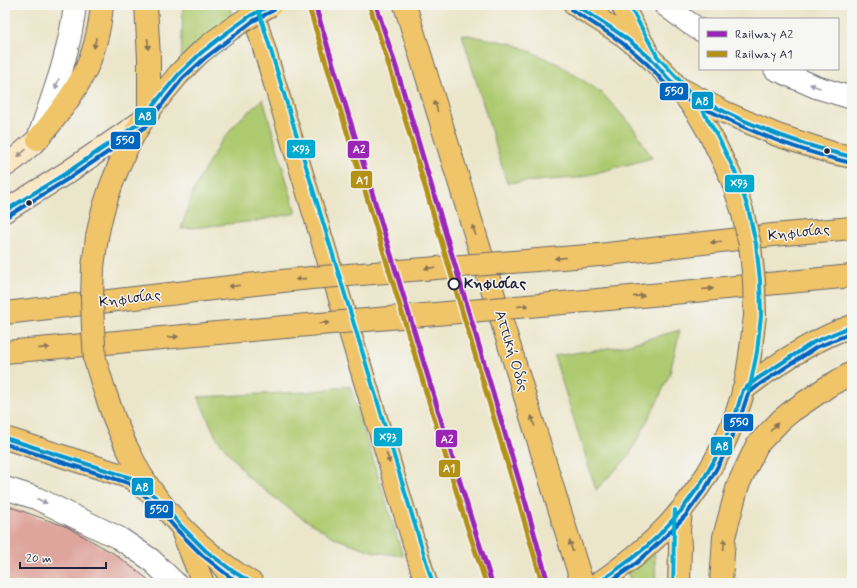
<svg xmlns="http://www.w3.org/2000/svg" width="857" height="588" font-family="Mynerve,sans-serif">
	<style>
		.green { fill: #aeca70; stroke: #687656 }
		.building { fill: #dea59d }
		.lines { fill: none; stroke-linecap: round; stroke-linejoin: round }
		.tertiary-casing { stroke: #68676d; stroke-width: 24 }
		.secondary-casing { stroke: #68676d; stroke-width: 24 }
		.primary-casing { stroke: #68676d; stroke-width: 24 }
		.motorway-casing { stroke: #68676d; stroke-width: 24 }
		.tertiary { stroke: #fff; stroke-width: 22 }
		.secondary { stroke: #f9e7c3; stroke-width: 22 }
		.primary { stroke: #f0c469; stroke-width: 22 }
		.motorway { stroke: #f0c469; stroke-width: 22 }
		.primary-bridge-casing { stroke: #68676d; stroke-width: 24; stroke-linecap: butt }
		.primary-bridge { stroke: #f0c469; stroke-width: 22 }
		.bus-1-casing { stroke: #f6f6f2; stroke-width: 7 }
		.bus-2-casing { stroke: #f6f6f2; stroke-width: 7 }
		.bus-3-casing { stroke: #f6f6f2; stroke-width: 7 }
		.bus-1 { stroke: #0095c8; stroke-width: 4 }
		.bus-2 { stroke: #0065bd; stroke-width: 4 }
		.bus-3 { stroke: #00a9ce; stroke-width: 4 }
		.rail-1-casing { stroke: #f6f6f2; stroke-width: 8 }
		.rail-2-casing { stroke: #f6f6f2; stroke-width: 8 }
		.rail-1 { stroke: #9b26b6; stroke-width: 5 }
		.rail-2 { stroke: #b29115; stroke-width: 5 }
		.oneway { fill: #897352 }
		.oneway2 { fill: #9c9ca7 }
		.oneway3 { fill: #988e86 }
		.bus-dot { fill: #22223b; stroke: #f6f6f2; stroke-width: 1.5 }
		.stop-dot { fill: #f6f6f2; stroke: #22223b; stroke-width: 2 }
		.labels { text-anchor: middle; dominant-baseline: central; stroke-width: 3; stroke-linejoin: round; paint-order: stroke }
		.street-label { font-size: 15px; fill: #22223b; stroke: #f6f6f2 }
		.stop-label { font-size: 15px; font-weight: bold; fill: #22223b; stroke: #f6f6f2; text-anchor: start }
		.line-badge { stroke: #f6f6f2; stroke-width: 1.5 }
		.badge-label { font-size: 11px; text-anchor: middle; font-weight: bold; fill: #fff }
	</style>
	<rect width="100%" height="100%" fill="#f6f6f2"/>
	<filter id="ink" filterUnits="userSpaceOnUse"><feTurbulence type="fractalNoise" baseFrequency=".025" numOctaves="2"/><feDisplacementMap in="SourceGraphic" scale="8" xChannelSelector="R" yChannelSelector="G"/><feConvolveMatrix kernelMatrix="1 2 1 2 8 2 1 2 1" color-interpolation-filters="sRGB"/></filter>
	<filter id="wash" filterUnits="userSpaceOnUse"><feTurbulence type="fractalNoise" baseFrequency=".012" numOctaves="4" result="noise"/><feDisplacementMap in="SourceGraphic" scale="16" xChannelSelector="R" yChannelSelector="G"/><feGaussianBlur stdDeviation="0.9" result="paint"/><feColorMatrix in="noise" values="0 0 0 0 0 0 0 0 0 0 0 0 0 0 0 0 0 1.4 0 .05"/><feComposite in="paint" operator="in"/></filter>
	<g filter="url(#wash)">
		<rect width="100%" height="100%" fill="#ebe6ca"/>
		<g class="green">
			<path d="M183,5H229L234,22L181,65Z"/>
			<path d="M462,34L514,44L558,64L602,93L633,127L652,158L577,178L507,183Z"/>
			<path d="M263,99L296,213L256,221L181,229L195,187L218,146L238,121Z"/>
			<path d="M680,330L670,373L658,400L629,456L596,490L554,356L622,346Z"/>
			<path d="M350,386L403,556L375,552L337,539L296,514L249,478L216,437L198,397L306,392Z"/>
			<path d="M654,544L656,583H631L626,568Z"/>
		</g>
		<g id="blocks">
			<path class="building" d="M5,505L67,527L113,553L153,583H5Z"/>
		</g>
	</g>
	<g filter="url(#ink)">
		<use href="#blocks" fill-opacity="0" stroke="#68676d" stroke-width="1"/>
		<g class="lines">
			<defs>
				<g id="tertiary">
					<path d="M665,5L689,23L700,30"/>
					<path d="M775,69L816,87L852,98"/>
					<path d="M39,136C54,93 70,51 75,5"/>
					<path d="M5,488L36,498L69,514L119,538L150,559L175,583"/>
				</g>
				<g id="secondary">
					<path d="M5,166L15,159L38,139"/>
					<path d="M5,211L68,172L141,122"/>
				</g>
				<g id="primary">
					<path d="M575,5C591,15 608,25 624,36C652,57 678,85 698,114C703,122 708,131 713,140"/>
					<path d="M622,5L646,50"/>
					<path d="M683,90L724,112L777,135L832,153L852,157"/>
					<path d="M97,237C99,227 101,217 104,207C112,180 126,146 141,123C152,105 166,90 179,74"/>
					<path d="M599,255L773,235L852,228"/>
					<path d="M609,299L852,276"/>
					<path d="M5,313L273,282"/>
					<path d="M5,352L285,327"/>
					<path d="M743,390C775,365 813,340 852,326"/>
					<path d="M5,438L131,478L149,492"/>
					<path d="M126,446C131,455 135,464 140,473C168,518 207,556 252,583"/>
					<path d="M183,533L203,583"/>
					<path d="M598,583C606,579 613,573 621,567C681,524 727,457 745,385C750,362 752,339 755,316"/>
					<path d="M679,583L680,547L679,530L681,511"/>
					<path d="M721,583L724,537L738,485L757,445L781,420L792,411L827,387L852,373"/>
				</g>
				<g id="motorway">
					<path d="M146,5L149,58V112"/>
					<path d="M251,5L426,583"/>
					<path d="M405,5L582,583"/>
					<path d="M590,5L600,19"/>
					<path d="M38,139C54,120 69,101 81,79C93,58 100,29 102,5"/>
					<path d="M218,560L236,583"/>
				</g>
			</defs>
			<use href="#tertiary" class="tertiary-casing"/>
			<use href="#secondary" class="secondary-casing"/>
			<use href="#primary" class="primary-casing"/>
			<use href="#motorway" class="motorway-casing"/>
			<use href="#tertiary" class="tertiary"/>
			<use href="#secondary" class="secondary"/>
			<use href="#primary" class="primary"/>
			<use href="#motorway" class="motorway"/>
			<defs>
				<g id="primary-bridge">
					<path d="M179,74C186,67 193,59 201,52C222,34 246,18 271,5"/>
					<path d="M713,140L731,177L742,210L750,245L754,280L755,316"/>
					<path d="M97,237L93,267L92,298L93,328L95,360L104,389L114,418L126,446"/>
					<path d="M273,282L311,278L599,255"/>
					<path d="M285,327L609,299"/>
				</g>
			</defs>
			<use href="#primary-bridge" class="primary-bridge-casing"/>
			<use href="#primary-bridge" class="primary-bridge"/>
			<defs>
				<g id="bus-1">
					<path d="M575,5C601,21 627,37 650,58C660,67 667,80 679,89C690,96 703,101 715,107C759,129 804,146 852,157"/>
					<path d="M5,211L68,172L141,122L159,98L179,74L201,53L225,34L250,16L271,5"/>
					<path d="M5,438L131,478L158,499L181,526L206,551L234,572L252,583"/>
					<path d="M598,583L630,560L646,547L657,537L681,511L702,482L719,452L734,419L743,390L757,379L814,342L852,326"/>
				</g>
				<g id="bus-2">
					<path d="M572,10C598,26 624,42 646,63C657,73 664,85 676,93C688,101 701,107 714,113C758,135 803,152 851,163"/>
					<path d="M8,216L71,177L145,127L164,102L183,78L205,58L253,21L274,10"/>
					<path d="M5,444L128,483L154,503L177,530L202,555L230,577L240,583"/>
					<path d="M608,583L634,565L650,551L661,541L686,515L707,486L724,455L739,421L748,394L760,384L817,347L852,333"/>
				</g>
				<g id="bus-3">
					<path d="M257,5L432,581"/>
					<path d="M629,5L657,56L681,82L703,111L718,137L736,174L748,208L756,244L760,280L761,316L757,352L749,391"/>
					<path d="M673,583C674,559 673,534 675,510"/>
				</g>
			</defs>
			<use href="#bus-1" class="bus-1-casing"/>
			<use href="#bus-2" class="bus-2-casing"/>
			<use href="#bus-3" class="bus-3-casing"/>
			<use href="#bus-1" class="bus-1"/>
			<use href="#bus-2" class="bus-2"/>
			<use href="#bus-3" class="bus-3"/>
			<defs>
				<g id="rail-1">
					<path d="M315,5L471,518L492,583"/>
					<path d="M376,5L397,70L526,504L548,583"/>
				</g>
				<g id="rail-2">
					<path d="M309,7L465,520L486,583"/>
					<path d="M370,7L391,72L520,506L542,583"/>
				</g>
			</defs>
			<use href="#rail-1" class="rail-1-casing"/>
			<use href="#rail-2" class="rail-2-casing"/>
			<use href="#rail-1" class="rail-1"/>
			<use href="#rail-2" class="rail-2"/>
		</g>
		<defs><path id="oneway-solid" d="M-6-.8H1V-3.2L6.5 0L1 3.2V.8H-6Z"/></defs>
		<g class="oneway">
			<use href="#oneway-solid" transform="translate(95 43) rotate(102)"/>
			<use href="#oneway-solid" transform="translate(148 44) rotate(86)"/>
			<use href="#oneway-solid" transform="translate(436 106) rotate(-107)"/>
			<use href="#oneway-solid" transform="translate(474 230) rotate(-107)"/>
			<use href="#oneway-solid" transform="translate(716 242) rotate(174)"/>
			<use href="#oneway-solid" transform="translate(560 258) rotate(175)"/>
			<use href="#oneway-solid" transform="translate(430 268) rotate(175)"/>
			<use href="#oneway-solid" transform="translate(301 279) rotate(174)"/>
			<use href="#oneway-solid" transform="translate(234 286) rotate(173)"/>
			<use href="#oneway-solid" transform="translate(708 289) rotate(-5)"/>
			<use href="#oneway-solid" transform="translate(639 296) rotate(-6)"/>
			<use href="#oneway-solid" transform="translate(523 306) rotate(-5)"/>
			<use href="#oneway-solid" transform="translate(324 323) rotate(-5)"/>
			<use href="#oneway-solid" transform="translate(173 337) rotate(-5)"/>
			<use href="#oneway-solid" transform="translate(44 348) rotate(-5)"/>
			<use href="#oneway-solid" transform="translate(533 421) rotate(-107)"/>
			<use href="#oneway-solid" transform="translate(774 427) rotate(-48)"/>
			<use href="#oneway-solid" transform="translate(388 458) rotate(73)"/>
			<use href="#oneway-solid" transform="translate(724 544) rotate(-86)"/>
			<use href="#oneway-solid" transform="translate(571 546) rotate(-107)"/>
		</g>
		<g class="oneway2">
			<use href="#oneway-solid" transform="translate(57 84) rotate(109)"/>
			<use href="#oneway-solid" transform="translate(815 86) rotate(-159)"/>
			<use href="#oneway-solid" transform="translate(42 501) rotate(24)"/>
		</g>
		<use class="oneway3" href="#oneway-solid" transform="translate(22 153) rotate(139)"/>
	</g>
	<g class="bus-dot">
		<circle cx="827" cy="151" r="3.5"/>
		<circle cx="29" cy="203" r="3.5"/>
	</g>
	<circle class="stop-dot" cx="454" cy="284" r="5.5"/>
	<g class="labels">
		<g class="street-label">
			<text transform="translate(799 233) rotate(-6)">Κηφισίας</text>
			<text transform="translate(130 299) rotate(-7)">Κηφισίας</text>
			<text transform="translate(511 351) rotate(73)">Αττική Οδός</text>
		</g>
		<g class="stop-label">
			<text x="464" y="284">Κηφισίας</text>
		</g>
	</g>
	<g class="line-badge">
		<rect x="659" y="82" width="30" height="19" rx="4" fill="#0065bd"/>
		<rect x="691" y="91" width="23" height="19" rx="4" fill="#0095c8"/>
		<rect x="134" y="107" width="23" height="19" rx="4" fill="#0095c8"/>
		<rect x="110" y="131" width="31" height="19" rx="4" fill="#0065bd"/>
		<rect x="286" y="139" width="30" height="20" rx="4" fill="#00a9ce"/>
		<rect x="347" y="140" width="23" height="19" rx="4" fill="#9b26b6"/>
		<rect x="350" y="170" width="23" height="19" rx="4" fill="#b29115"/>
		<rect x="724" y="174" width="31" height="19" rx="4" fill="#00a9ce"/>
		<rect x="723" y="413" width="31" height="19" rx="4" fill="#0065bd"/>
		<rect x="373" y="427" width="30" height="20" rx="4" fill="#00a9ce"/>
		<rect x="435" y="429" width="23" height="19" rx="4" fill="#9b26b6"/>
		<rect x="710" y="436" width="23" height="20" rx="4" fill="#0095c8"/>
		<rect x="438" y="459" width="23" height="19" rx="4" fill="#b29115"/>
		<rect x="131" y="477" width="23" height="19" rx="4" fill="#0095c8"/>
		<rect x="144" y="500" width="30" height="19" rx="4" fill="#0065bd"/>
	</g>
	<g class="badge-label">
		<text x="674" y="95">550</text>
		<text x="702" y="105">A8</text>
		<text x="145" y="120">A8</text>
		<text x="125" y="144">550</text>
		<text x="301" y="153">X93</text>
		<text x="359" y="153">A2</text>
		<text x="362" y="184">A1</text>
		<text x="739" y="187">X93</text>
		<text x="739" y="426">550</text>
		<text x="388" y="441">X93</text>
		<text x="447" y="443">A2</text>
		<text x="722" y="450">A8</text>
		<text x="449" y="472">A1</text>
		<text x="142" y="491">A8</text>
		<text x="159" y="513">550</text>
	</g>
	<rect width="857" height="588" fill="none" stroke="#f6f6f2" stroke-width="20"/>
	<rect x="699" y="18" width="140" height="52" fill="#f6f6f2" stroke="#a1a1a9"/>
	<rect x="707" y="31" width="20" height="6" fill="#9b26b6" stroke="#a1a1a9"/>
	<text x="735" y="38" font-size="12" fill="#22223b">Railway A2</text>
	<rect x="707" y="51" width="20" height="6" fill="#b29115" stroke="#a1a1a9"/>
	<text x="735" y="58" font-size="12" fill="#22223b">Railway A1</text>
	<path d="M20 562v6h86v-6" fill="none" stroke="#22223b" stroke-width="2"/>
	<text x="26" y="562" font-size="12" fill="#22223b" stroke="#f6f6f2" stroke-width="3" paint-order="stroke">20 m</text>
</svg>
